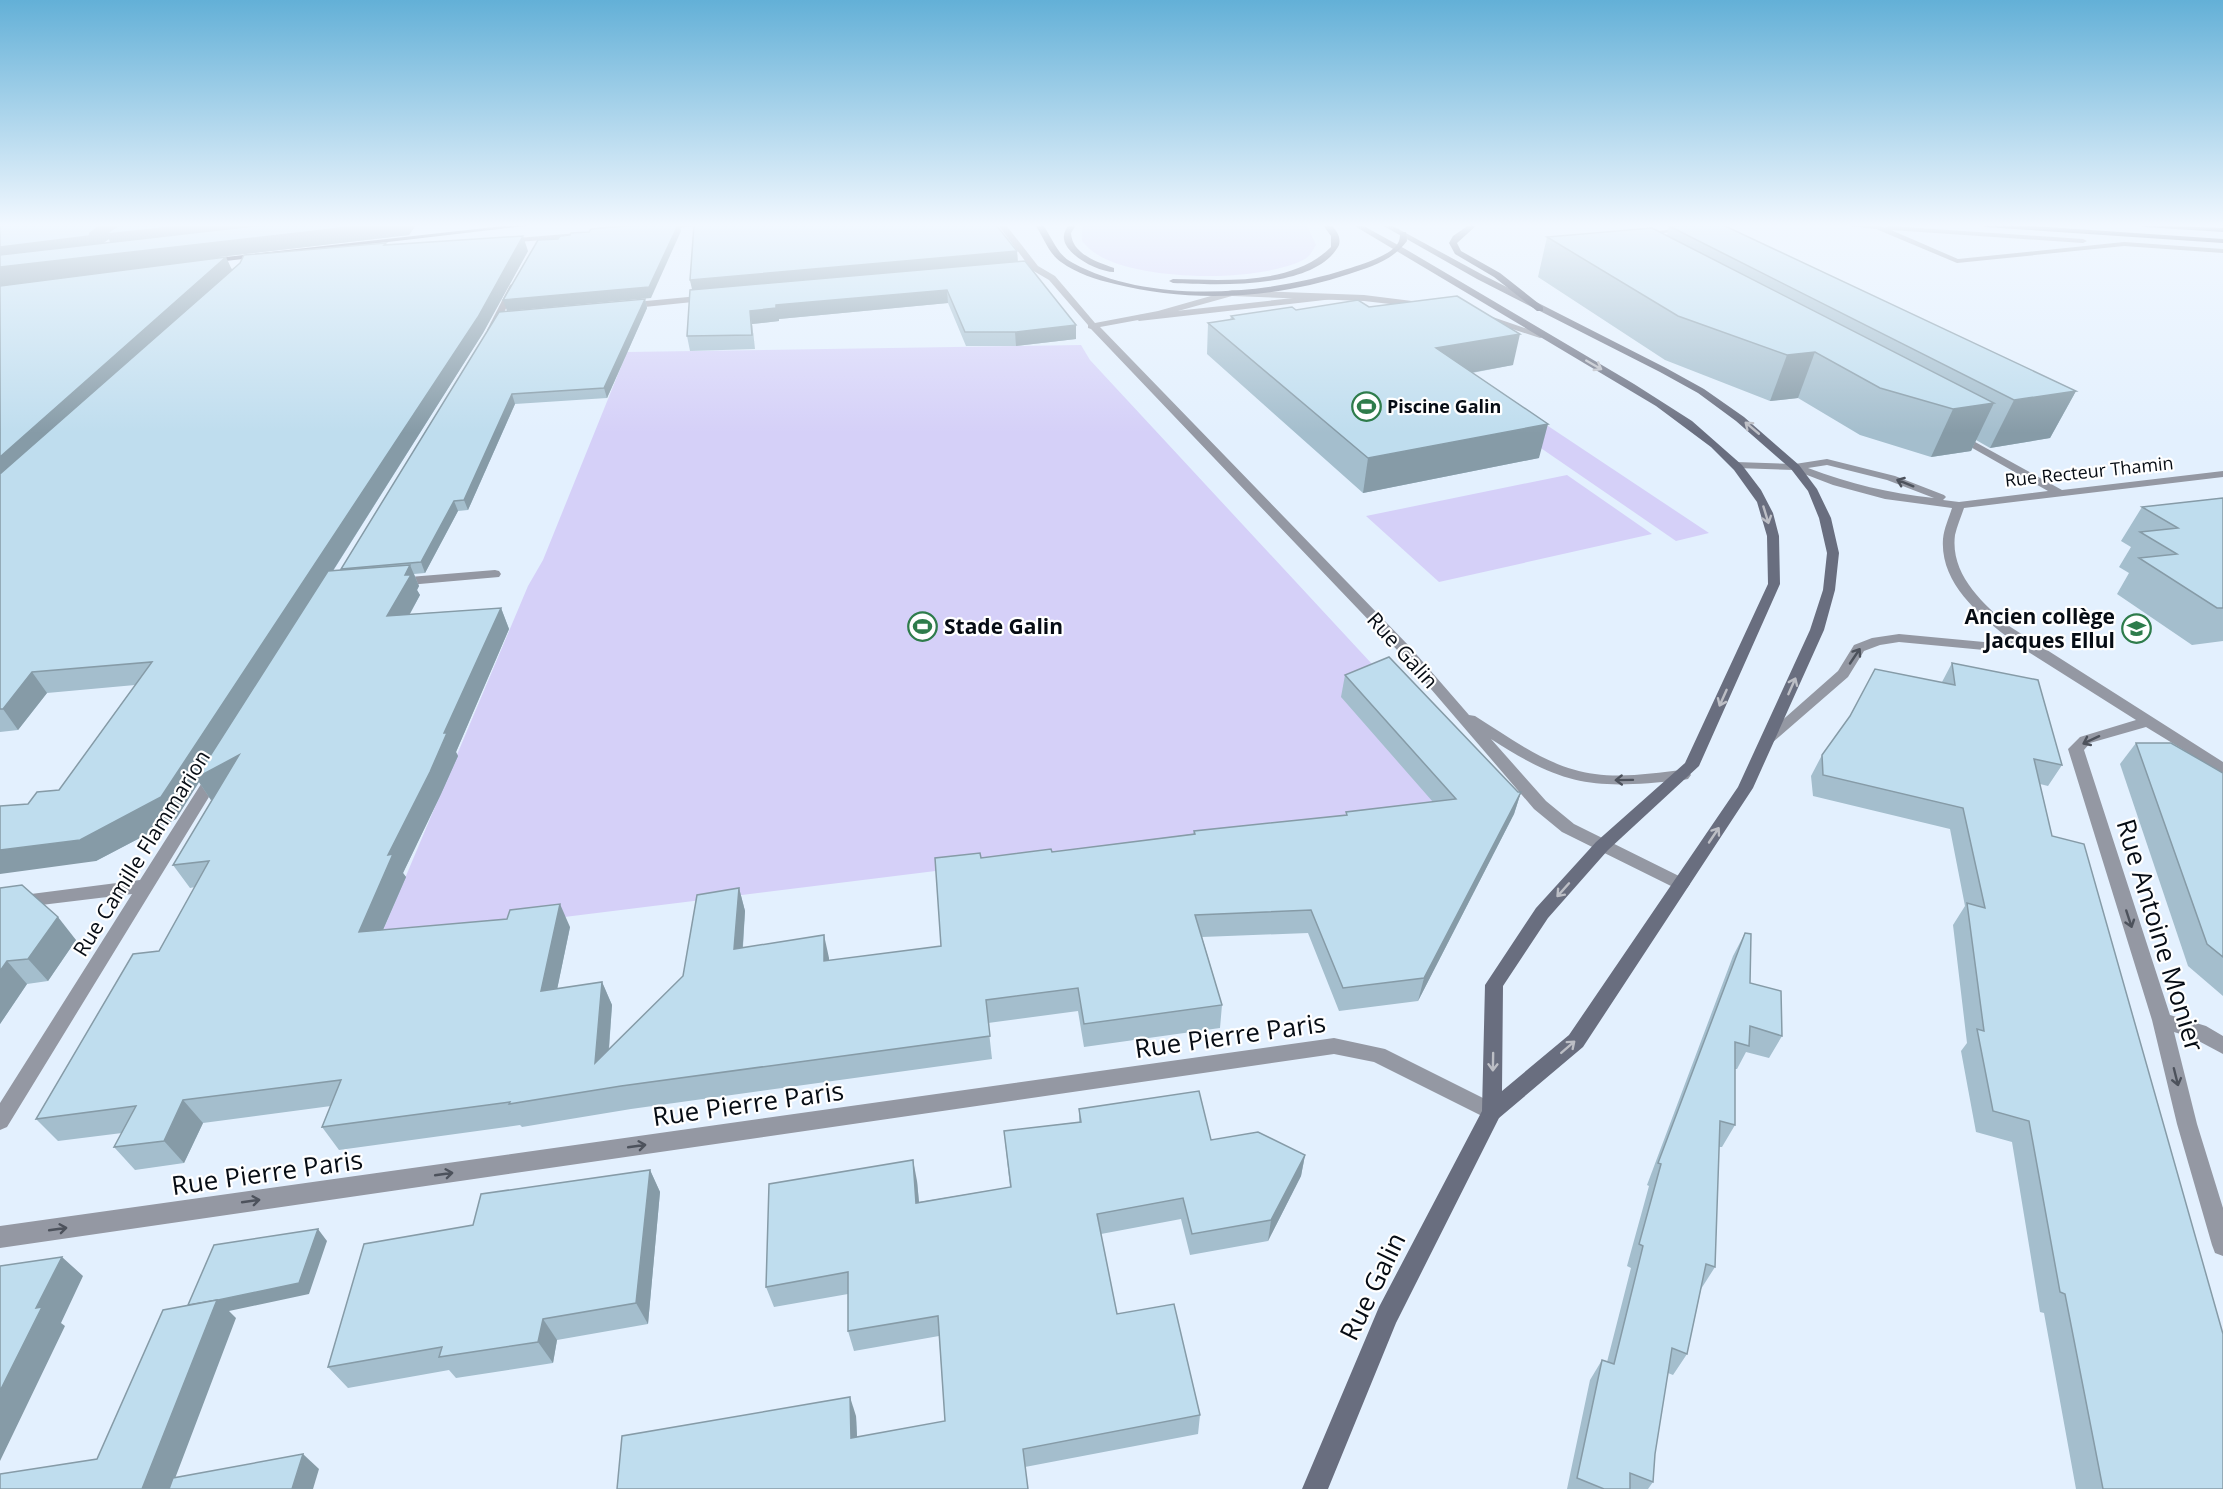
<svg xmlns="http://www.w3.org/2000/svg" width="2223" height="1489" font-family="'Open Sans',sans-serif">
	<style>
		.green { fill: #d5d0f8 }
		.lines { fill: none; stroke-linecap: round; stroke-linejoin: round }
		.lane { fill: #9498a3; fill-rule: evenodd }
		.street { fill: #9498a3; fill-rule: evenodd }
		.secondary { fill: #696e7f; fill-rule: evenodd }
		.primary { fill: #4b5165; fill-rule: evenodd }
		.wall { fill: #a4becd; fill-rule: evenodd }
		.shaded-wall { fill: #869ba7 }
		.building { fill: #bfddee; stroke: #869ba7; stroke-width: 1.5 }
		.oneway { stroke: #bcbec5 }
		.oneway2 { stroke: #4d525c }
		.labels { text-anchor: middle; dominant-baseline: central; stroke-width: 4.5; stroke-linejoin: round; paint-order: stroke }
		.far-poi-label { font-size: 18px; font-weight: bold; fill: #060c14; stroke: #fff; text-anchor: start }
		.far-street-label { font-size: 18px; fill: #060c14; stroke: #fff }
		.poi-label { font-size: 21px; font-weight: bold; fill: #060c14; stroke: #fff; text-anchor: end }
		.street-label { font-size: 21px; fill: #060c14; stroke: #fff }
		.near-street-label { font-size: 26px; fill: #060c14; stroke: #fff }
	</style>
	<rect width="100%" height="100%" fill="#e3f0fe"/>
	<g class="green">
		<path d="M1085,225H1307L1316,245C1313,250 1310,256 1305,259C1260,283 1137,282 1095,253C1090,250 1086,245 1082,241V228Z"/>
		<path d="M1393,323L1709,533L1676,541L1365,327Z"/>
		<path d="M1081,345L1090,360L1499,801L379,940L528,586L543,560L627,352Z"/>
		<path d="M1567,475L1652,534L1439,582L1366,516Z"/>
	</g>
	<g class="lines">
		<path class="lane" d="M1330,294L1334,297L1333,299L1139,321L1135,318L1139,315Z"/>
		<g class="street">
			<path d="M673,225H702L662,230L658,228Z"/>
			<path d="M998,225H1006L1038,266L1055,276L1095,323L1158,311L1232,290L1364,295L1428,303L1429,305L1425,308L1364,301L1232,296L1160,316L1100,327L1410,647L1469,715L1475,716C1512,739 1551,769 1595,774C1624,778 1654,773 1683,770L1688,771L1691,775L1688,779L1683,780C1596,789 1566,788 1491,739L1546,801L1574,824L1687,880L1690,884L1687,888L1681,890L1675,888L1562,832L1534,809L1400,653L1091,329L1088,328V325L1049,280L1032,270Z"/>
			<path d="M1704,225H1727L1640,236L1636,234Z"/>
			<path d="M1842,225H1877L1885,228L1889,226L2083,239L2087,241L2083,243L1891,230L1958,259L2124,242L2223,249V253L2124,246L1957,263L1876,229Z"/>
			<path d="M578,233L582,235L581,237L504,243L500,241L504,239Z"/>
			<path d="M514,283L518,285L495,330L488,332L487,330L510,285Z"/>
			<path d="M709,295L712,296V300L625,309L621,306L625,303Z"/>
			<path d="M1475,313H1481L1548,336L1540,338L1475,317Z"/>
			<path d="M1957,432L2062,490L2223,471V477L1964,508C1961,517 1957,526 1955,535C1950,574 1982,603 2009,626L2223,762V774L2146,727L2090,743L2084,750L2170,1015L2206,1026L2223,1036V1054L2193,1038L2174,1032L2197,1124L2223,1208V1256L2215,1253L2212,1245L2177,1124L2152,1020L2068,749L2080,737L2136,720L2014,643L1984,650L1899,642L1880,645L1864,651L1848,677L1773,742L1768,744L1761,739L1838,671L1854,645L1872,638L1899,634L1984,642L2006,636C1976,612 1940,581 1943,539C1944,528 1949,518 1952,508L1885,499L1833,485L1794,470L1736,468L1731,465L1736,462L1795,464L1827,459L1895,476L1944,495L1946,497L1943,500L1959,502L2048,491L1953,437V433ZM1827,465L1887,480L1934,498C1888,493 1851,484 1808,468Z"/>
			<path d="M495,570L499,571L501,574L499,577L397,586L391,582L397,578Z"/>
			<path d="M215,769L223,774L7,1127L0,1130V1103L132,894L0,910V898L140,880L210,770Z"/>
			<path d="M1334,1038L1385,1049L1499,1106L1502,1112L1499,1118L1492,1121L1374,1062L1334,1054L0,1248V1226Z"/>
		</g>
		<path class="secondary" d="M1353,225H1362L1407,250L1634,384L1692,421L1742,465L1761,490L1773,513L1779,536L1780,584L1699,766L1608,850L1548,918L1503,986L1502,1091L1569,1035L1738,787L1810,630L1823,590L1827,553L1819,518L1808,491L1791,469L1736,421L1698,393L1660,372L1477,279L1382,225H1391L1483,275L1666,368L1704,389L1744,417L1799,465L1817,489L1831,518L1839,553L1835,590L1824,630L1753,788L1583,1047L1499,1118L1396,1323L1328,1489H1302L1379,1307L1482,1111L1485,985L1536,908L1596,842L1685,763L1768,584L1767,536L1757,502L1734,470L1711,447L1656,406Z"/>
		<g class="primary">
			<path d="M512,225H534L208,263L204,261L208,259Z"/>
			<path d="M1035,225H1043C1053,239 1057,255 1073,263C1150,305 1267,295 1347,269C1360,265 1394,255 1399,241C1400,238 1400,235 1400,232H1406L1407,241C1393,260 1371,267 1349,274C1274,299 1191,303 1115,284C1097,280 1076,273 1061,262C1048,253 1044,237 1035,225Z"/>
			<path d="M1068,225H1076L1071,233C1072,254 1097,262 1114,268V272C1098,272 1066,255 1064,239C1063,233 1066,230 1068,225Z"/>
			<path d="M1323,225H1331C1337,231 1341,237 1339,245C1316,290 1217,285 1173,283L1169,281L1173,279C1224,280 1292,286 1331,247V236Z"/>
			<path d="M1469,225H1477L1457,243L1461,251L1500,273L1543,307V311H1537L1494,277L1455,254L1449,243L1453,236Z"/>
			<path d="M1981,225H2016L2223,239V243L1985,227Z"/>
			<path d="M2140,225L2223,228V232L2144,227Z"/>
		</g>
	</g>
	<g class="wall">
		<path d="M0,225H416L409,235L219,257L232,269L386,245L528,251L483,333L333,571L342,570L341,569L499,312L645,299L647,308L607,398L515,404L468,510L458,511L425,573L414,574L419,586L417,590L420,595L410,614L501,608L509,629L456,752L458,756L441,794L403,873L406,877L383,930L570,927L557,989L602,982L612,1005L609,1050L683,976L739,888L745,911L743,947L829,958V961L941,946L981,858L1052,852L1193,834L1194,831L1346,815V812L1433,802L1341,697L1345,675L1518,792H1521L1514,814L1418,1001L1339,1011L1308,933L1202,937L1222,1005L1220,1028L1084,1047L1078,1011L988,1023L992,1059L631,1109L522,1127L520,1125L339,1150L322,1127L331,1106L203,1123L184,1163L135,1170L114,1147L122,1133L58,1141L36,1119L159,951L195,887L190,888L173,865L213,799L211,800L199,782L176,819L96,861L28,804L59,790L135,685L47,693L18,730L0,732ZM109,239L110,243H103Z"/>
		<path d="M1669,226L2076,391L2050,438L1990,448L1976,440L1971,451L1931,457L1860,435L1798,398L1770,401L1665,360L1538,277L1547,237L1667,235Z"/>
		<path d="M1017,251L1018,262L1076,339L1016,346H966L948,303L779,319V321L752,324L755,349L690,351L687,336L693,290L690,280Z"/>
		<path d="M1369,307L1513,365L1472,373L1539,458L1363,493L1207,354L1208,323L1230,320L1231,316L1296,310Z"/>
		<path d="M2223,498V641L2192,645L2117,594L2129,573L2119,567L2131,547L2121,541L2142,507Z"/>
		<path d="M1952,663L2062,765L2048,786L2040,784L2052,836L2223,1489H2076L2044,1313L2040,1312L2012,1142L1976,1132L1961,1051L1967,1043L1953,925L1965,906L1950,829L1813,796L1811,776L1822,755L1850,716L1942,682Z"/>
		<path d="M2136,743L2223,773V996L2188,966L2120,764Z"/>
		<path d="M0,888L76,940L48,981L27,984L0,1024Z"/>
		<path d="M1745,933L1750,983L1782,1036L1769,1058L1746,1052L1737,1069H1735V1125L1722,1147H1719L1715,1267L1701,1289L1687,1354L1673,1375L1668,1373L1655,1454L1653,1482L1648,1489H1567L1590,1380L1602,1360L1607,1362L1631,1268L1627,1266L1649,1186L1647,1185L1733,956Z"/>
		<path d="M1079,1109L1211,1140L1305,1155L1301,1176L1268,1241L1190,1255L1181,1219L1101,1234L1117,1314L1200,1415L1198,1434L1025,1467L617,1489L856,1416L857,1437L945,1421L939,1336L854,1351L848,1331V1294L774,1307L766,1287L917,1181L919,1202L1010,1187L1004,1131L1079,1122Z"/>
		<path d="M650,1170L660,1192L648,1324L557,1340L553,1363L456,1378L449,1370L348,1388L328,1367L473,1225Z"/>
	</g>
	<g class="shaded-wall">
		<path d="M101,225H327L114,249L109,239L98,247L0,263V247L90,233Z"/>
		<path d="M367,225H416L409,235L219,257L221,262L226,257L233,272L0,486V267Z"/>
		<path d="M678,225H680L681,231L651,298L507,311L503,300Z"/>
		<path d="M523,236L528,251L483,333L205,773L239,755L253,777L211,800L199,782L176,819L96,861L0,874V850L80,840Z"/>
		<path d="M1017,251L1018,265L693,294L690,280Z"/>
		<path d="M947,290L948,303L779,319V321L752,324L755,349L750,311L776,305Z"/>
		<path d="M645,299L647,308L607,398L604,388Z"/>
		<path d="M1076,325V339L1016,346L1015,332Z"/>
		<path d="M1520,334L1513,365L1431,380L1436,348Z"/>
		<path d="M1815,352L1798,398L1770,401L1787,355Z"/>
		<path d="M2076,391L2050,438L1990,448L2014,400Z"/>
		<path d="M512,394L515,404L468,510L464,500Z"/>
		<path d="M1994,403L1971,451L1931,457L1953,409Z"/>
		<path d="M1548,424L1539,458L1363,493L1368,458Z"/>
		<path d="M454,501L458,511L425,573L421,562Z"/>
		<path d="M410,565L419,586L417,590L420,595L397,637L387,616L405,575Z"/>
		<path d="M501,608L509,629L456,752L458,756L441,794L403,873L406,877L372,955L359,932L388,855Z"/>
		<path d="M32,672L47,693L18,730L3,709Z"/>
		<path d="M1521,792L1514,814L1418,1001L1424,978Z"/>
		<path d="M739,888L745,911L741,972L734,949Z"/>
		<path d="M560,904L570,927L552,1014L541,991Z"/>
		<path d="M58,917L76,940L48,981L28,959Z"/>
		<path d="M824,935L829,958V984L824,961Z"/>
		<path d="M7,961L27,984L0,1024V971Z"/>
		<path d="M602,982L612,1005L606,1086L595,1063Z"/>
		<path d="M183,1100L203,1123L184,1163L164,1141Z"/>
		<path d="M1305,1155L1301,1176L1268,1241L1271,1220Z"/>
		<path d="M913,1160L917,1181L921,1224L916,1203Z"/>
		<path d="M650,1170L660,1192L648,1324L636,1303Z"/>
		<path d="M318,1229L327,1241L309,1294L229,1311L236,1318L171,1489H142L187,1307Z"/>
		<path d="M62,1257L83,1276L61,1323L65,1326L0,1461V1391L36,1308Z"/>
		<path d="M543,1319L557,1340L553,1363L538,1342Z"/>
		<path d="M850,1397L856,1416L858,1456L851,1438Z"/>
		<path d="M303,1454L319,1469L313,1489H292Z"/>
	</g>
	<g class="building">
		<path d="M0,225H101L90,233L89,236L0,247Z"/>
		<path d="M119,225H193L106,234Z"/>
		<path d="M262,225H367L0,267V255Z"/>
		<path d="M636,225H678L649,287L503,300L538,240L558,239L560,236L570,235L571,233L589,232L591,229Z"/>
		<path d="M694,225H996L1017,251L690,280Z"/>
		<path d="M1682,225H1723L2076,391L2014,400L1669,226Z"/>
		<path d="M1652,228L1994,403L1953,409L1880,388L1815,352L1787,355L1678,316L1547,237Z"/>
		<path d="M523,236L478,317L161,797L80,840L0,850V806L28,804L37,792L59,790L152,662L32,672L3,709H0V474L240,263L244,255L386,243L384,245Z"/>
		<path d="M226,257L0,457V286Z"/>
		<path d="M1025,261L1076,325L1015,332H965L947,290L776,305V308L750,311L752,335L687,336L690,290Z"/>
		<path d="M1457,296L1520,334L1436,348L1548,424L1368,458L1208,323L1234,319L1231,316L1292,307L1296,310L1358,300L1369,307Z"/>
		<path d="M645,299L604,388L512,394L464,500L454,501L421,562L341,569L499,312Z"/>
		<path d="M2223,498V608H2217L2139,558L2177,554L2140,532L2178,528L2142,507Z"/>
		<path d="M410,565L405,575H411L387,616L501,608L444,733H447L430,772L388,855L393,854L359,932L507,919L510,910L560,904L541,991L602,982L595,1063L683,976L697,895L739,888L734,949L824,935V961L941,946L935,858L980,853L981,858L1051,849L1052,852L1195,834L1194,831L1347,815L1346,812L1456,799L1345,675L1389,657L1518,792H1521L1424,978L1343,988L1311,910L1195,915L1222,1005L1084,1024L1078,988L986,1000L990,1036L621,1086L509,1104L510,1102L322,1127L341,1080L183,1100L164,1141L114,1147L136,1106L36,1119L133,954L159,951L209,861L173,865L239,755L196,778L328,571Z"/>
		<path d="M1952,663L2038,680L2062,765L2034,759L2052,836L2084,844L2223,1334V1489H2103L2065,1294L2060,1292L2029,1121L1993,1111L1977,1029L1984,1031L1967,903L1985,908L1963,808L1823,775L1822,755L1850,716L1875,669L1955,685Z"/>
		<path d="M2136,743H2171L2223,773V957L2207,944Z"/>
		<path d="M22,885L58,917L28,959L7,961L0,971V888Z"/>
		<path d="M1745,933L1751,934L1750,983L1781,991L1782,1036L1750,1026L1749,1046L1735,1042V1125L1720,1121L1715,1267L1706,1264L1687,1354L1672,1348L1655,1454L1653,1482L1630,1473V1489H1604L1577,1478L1602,1360L1614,1364L1643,1246L1639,1244L1661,1164L1658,1163Z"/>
		<path d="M1199,1091L1211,1140L1258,1132L1305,1155L1271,1220L1192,1234L1183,1198L1097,1214L1117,1314L1174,1304L1200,1415L1023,1449L1028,1489H617L622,1436L850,1397L851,1438L945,1421L938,1316L848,1331V1272L766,1287L769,1184L913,1160L916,1203L1011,1187L1004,1131L1081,1122L1079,1109Z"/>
		<path d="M650,1170L636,1303L543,1319L538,1342L439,1357L442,1347L328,1367L364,1244L473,1225L481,1194Z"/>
		<path d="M318,1229L299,1283L218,1300H217L188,1305L214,1245Z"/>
		<path d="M62,1257L36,1308L42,1307L0,1391V1266Z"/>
		<path d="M217,1300L142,1489H0V1474L97,1459L163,1310Z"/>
		<path d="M303,1454L292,1489H169L173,1478Z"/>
	</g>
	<defs><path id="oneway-shaft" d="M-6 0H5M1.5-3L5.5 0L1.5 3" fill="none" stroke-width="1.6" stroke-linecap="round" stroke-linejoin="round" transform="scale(1.5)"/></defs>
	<g class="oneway">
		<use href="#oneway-shaft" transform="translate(1594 365) rotate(30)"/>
		<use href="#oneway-shaft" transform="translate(1752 428) rotate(-140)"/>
		<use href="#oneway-shaft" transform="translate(1766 515) rotate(73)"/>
		<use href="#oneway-shaft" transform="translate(1792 686) rotate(-66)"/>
		<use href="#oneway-shaft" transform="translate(1723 698) rotate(114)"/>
		<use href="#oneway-shaft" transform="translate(1714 835) rotate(-56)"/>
		<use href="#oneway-shaft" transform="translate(1563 890) rotate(132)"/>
		<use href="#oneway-shaft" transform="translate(1568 1047) rotate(-41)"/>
		<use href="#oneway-shaft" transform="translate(1493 1062) rotate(91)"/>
	</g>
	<g class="oneway2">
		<use href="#oneway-shaft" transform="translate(1905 483) rotate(-158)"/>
		<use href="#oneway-shaft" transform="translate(1855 656) rotate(-56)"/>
		<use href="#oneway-shaft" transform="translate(2091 740) rotate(155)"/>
		<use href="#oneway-shaft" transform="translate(1624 780) rotate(179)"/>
		<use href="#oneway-shaft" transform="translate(2129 919) rotate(72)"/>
		<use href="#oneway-shaft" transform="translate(2176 1077) rotate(76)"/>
		<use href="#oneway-shaft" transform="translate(637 1146) rotate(-8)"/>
		<use href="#oneway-shaft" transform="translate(444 1174) rotate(-8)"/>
		<use href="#oneway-shaft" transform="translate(251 1201) rotate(-8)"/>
		<use href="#oneway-shaft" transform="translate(58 1229) rotate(-8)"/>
	</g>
	<linearGradient id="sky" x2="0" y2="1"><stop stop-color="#63b0d7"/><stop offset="0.52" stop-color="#f2f8ff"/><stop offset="1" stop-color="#f2f8ff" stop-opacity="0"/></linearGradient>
	<rect width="2223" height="433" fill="url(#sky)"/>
	<defs>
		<symbol id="stadium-ring" viewBox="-11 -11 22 22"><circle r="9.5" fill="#fff" stroke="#2e7c4b" stroke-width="1.5"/><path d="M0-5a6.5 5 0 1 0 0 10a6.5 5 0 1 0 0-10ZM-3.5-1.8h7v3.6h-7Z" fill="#2e7c4b"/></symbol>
		<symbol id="school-ring" viewBox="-11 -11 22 22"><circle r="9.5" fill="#fff" stroke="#2e7c4b" stroke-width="1.5"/><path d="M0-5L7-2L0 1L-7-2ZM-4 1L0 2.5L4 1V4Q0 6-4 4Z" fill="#2e7c4b"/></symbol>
	</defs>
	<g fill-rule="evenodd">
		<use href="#stadium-ring" x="1350" y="390" width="33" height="33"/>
		<use href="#stadium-ring" x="906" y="610" width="33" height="33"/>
		<use href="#school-ring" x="2120" y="612" width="33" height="33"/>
	</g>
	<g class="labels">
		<g class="far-poi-label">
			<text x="1387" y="406">Piscine Galin</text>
		</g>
		<g class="far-street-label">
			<text transform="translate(2089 471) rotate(-6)">Rue Recteur Thamin</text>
		</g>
		<g class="poi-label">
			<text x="2115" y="616">Ancien collège<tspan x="2115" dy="24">Jacques Ellul</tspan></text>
			<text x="944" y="626" text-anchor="start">Stade Galin</text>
		</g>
		<g class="street-label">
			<text transform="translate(1403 650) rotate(48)">Rue Galin</text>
			<text transform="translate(141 853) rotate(-58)">Rue Camille Flammarion</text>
		</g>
		<g class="near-street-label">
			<text transform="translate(2161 935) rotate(73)">Rue Antoine Monier</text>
			<text transform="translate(1230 1035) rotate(-8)">Rue Pierre Paris</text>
			<text transform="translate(748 1103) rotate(-8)">Rue Pierre Paris</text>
			<text transform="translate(267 1172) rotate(-8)">Rue Pierre Paris</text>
			<text transform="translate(1372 1286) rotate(-64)">Rue Galin</text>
		</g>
	</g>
</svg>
